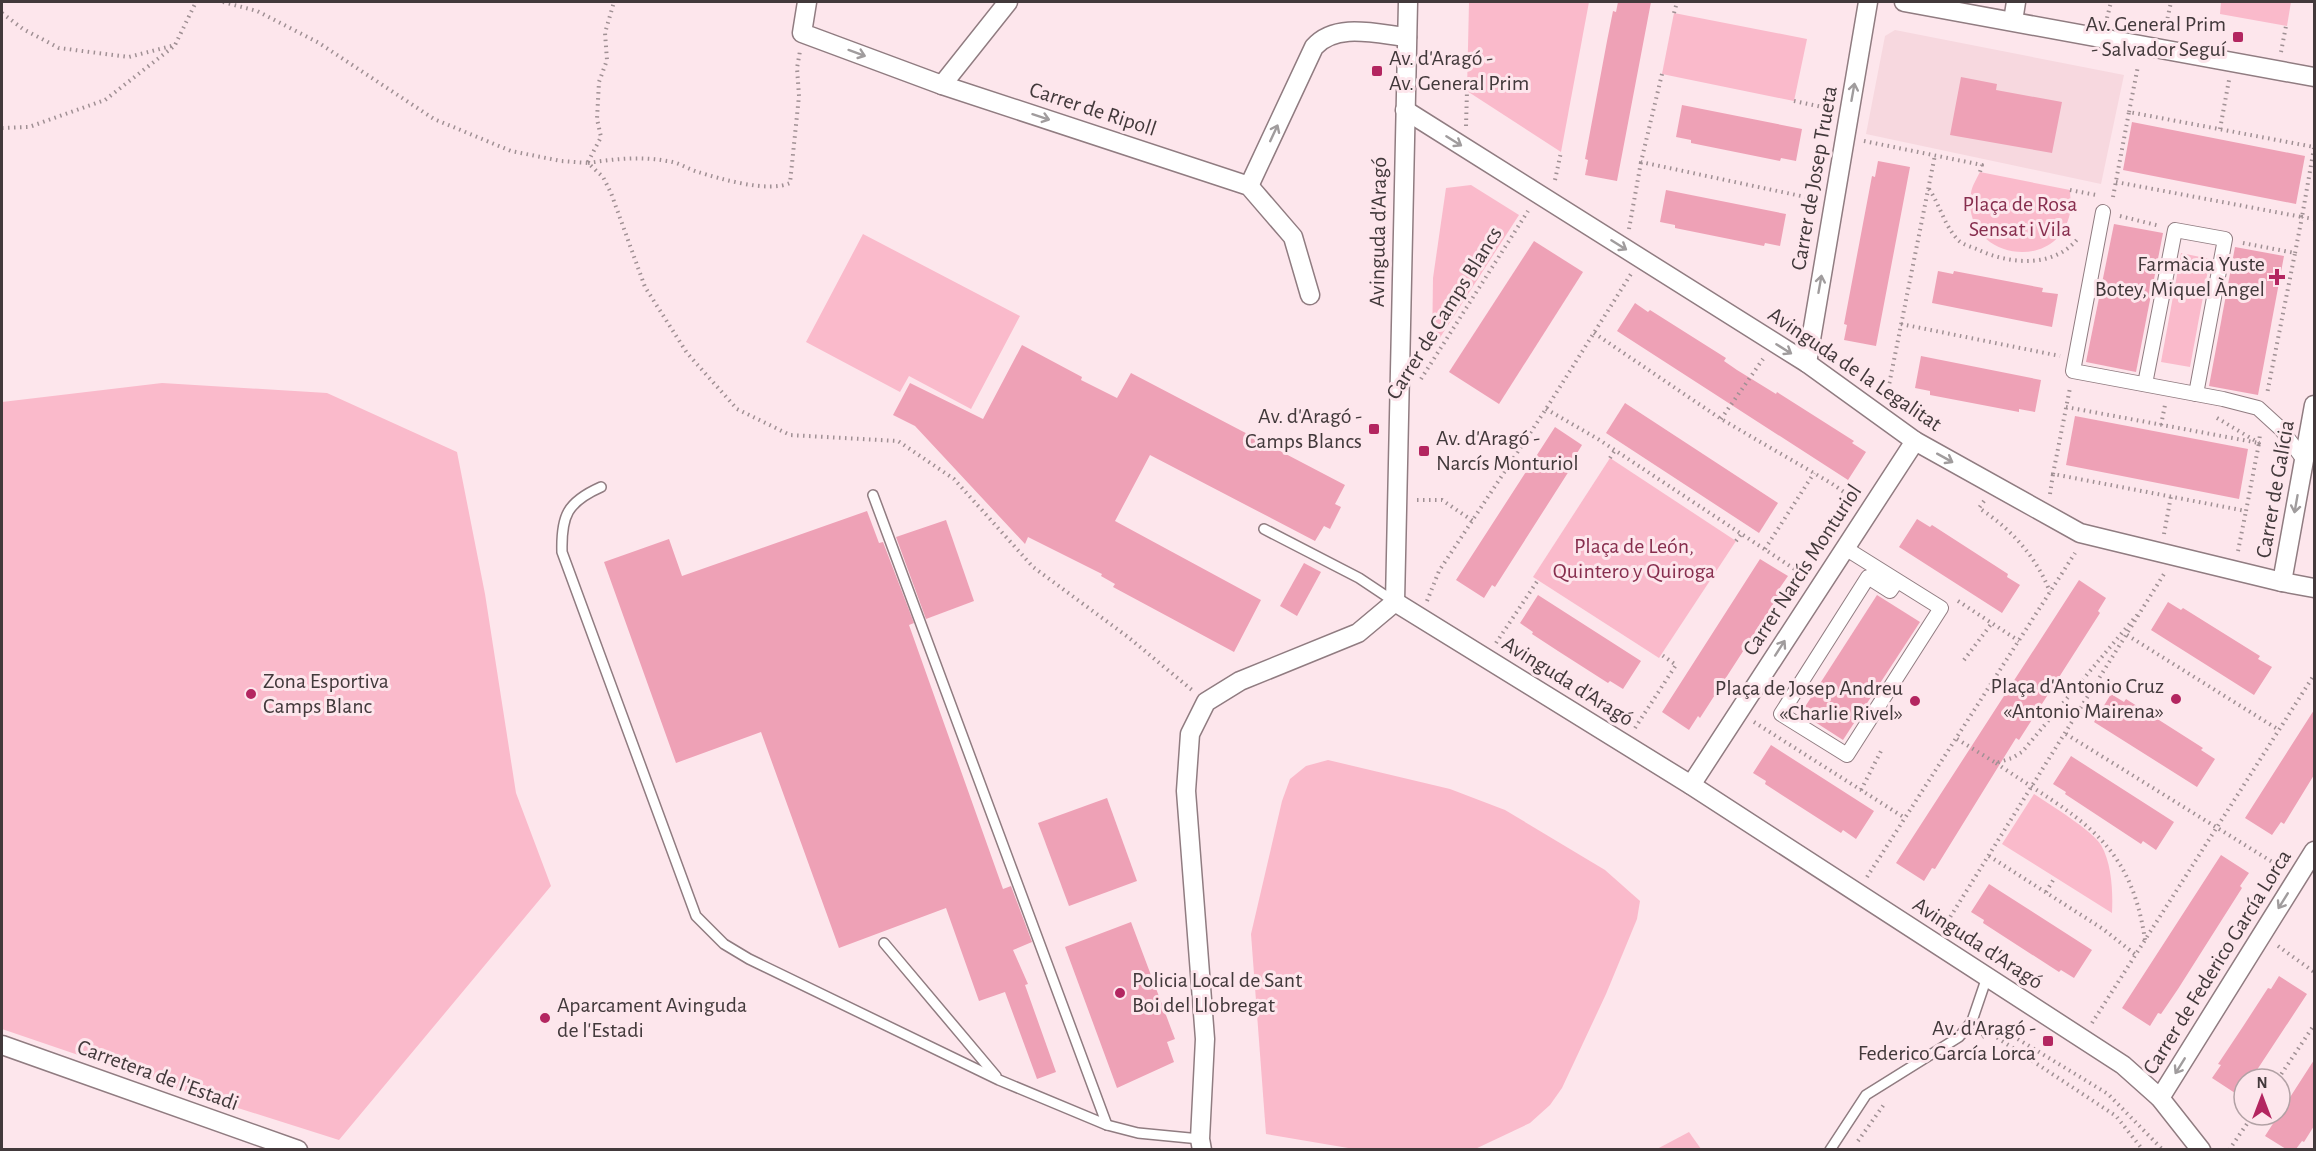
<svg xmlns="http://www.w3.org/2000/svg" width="2316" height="1151" font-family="'Alegreya Sans',sans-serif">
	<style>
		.built { fill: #f7d8df }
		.park { fill: #fabacb }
		.building { fill: #eea1b6 }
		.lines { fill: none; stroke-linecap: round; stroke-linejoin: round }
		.service-casing { stroke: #907c81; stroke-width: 12 }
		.pedestrian-casing { stroke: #907c81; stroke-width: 16 }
		.minor-casing { stroke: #907c81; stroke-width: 21 }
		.path { stroke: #a09094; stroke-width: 4; stroke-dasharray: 1.5 4.5; stroke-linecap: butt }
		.service { stroke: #fff; stroke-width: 9 }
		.pedestrian { stroke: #fff; stroke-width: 14 }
		.minor { stroke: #fff; stroke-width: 18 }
		.oneway { stroke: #a09c9d }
		.poi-dot { fill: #b32660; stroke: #fde6ec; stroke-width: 2 }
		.labels { text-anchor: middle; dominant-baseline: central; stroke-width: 6; stroke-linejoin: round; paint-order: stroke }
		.poi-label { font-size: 22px; fill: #42393b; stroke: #fde6ec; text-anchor: end }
		.street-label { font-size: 22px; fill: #42393b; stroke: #fde6ec }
		.park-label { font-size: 22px; fill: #872e4e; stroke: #fde6ec }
	</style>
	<rect width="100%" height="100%" fill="#fde6ec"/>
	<path class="built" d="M1895,30L2124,75L2101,184L1866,134L1885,36Z"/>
	<g class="park">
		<path d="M1469,2H1589L1561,152L1467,91Z"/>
		<path d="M2221,2H2291L2287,26L2220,14Z"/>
		<path d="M1674,13L1807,39L1794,101L1662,74Z"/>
		<path d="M1980,172L2070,190C2070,197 2072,206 2070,213C2057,276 1960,258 1971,193C1972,186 1977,178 1980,172Z"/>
		<path d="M1471,185L1519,215L1432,350L1433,278L1446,188Z"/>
		<path d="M863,234L1020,316L971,409L909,376L900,392L806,342Z"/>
		<path d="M2181,253L2210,259L2190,367L2161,362Z"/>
		<path d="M162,383L327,393L457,452L485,594L516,793L551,886L339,1140L181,1090L2,1029V402Z"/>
		<path d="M1610,458L1736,541L1659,658L1533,577Z"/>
		<path d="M1328,760L1450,789L1505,810L1605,870L1640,901L1637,919L1606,994L1562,1088L1550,1105L1530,1123L1473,1150L1354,1149L1266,1134L1251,934L1282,801L1290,779L1306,766Z"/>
		<path d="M2034,794C2049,804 2093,831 2101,845C2112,864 2113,892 2112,913L2002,844Z"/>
		<path d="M1689,1132L1701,1149H1657Z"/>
	</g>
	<g class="building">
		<path d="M1618,2H1651L1617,181L1585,175L1588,160L1585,159L1607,41L1613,11L1616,12Z"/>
		<path d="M1961,77L1997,84L1996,90L2062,102L2052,153L1950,135Z"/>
		<path d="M1682,105L1802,129L1796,161L1781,158L1780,161L1691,143V140L1676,137Z"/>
		<path d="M2132,122L2305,156L2296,204L2123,170Z"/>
		<path d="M1878,161L1910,167L1876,346L1844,340L1847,325L1844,324L1872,176L1875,177Z"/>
		<path d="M1666,190L1786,214L1780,246L1765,243L1764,246L1675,228V225L1660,222Z"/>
		<path d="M2114,224L2163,233L2136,372L2086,362Z"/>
		<path d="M1534,241L1583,272L1499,404L1449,372Z"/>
		<path d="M2235,247L2284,256L2258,395L2209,386Z"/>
		<path d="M1938,271L1953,274L1954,271L2043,288L2042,292L2058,294L2052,327L1932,303Z"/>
		<path d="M1635,303L1648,312L1650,310L1726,358L1724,361L1737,370L1776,394L1777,392L1854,441L1852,443L1866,452L1848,480L1617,331Z"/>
		<path d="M1022,345L1082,377L1081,380L1117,398L1131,373L1345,485L1335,504L1341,507L1330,529L1324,526L1315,541L1150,455L1115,521L1261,600L1234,652L1113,587L1115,584L1101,576L1102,574L1028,537L1025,544L915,426L893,415L910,383L983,419Z"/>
		<path d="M1921,356L2041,380L2035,412L2019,409V412L1930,395V391L1915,388Z"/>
		<path d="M1625,403L1778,503L1759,533L1606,433Z"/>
		<path d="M2075,416L2248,449L2239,499L2066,465Z"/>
		<path d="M1555,427L1582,445L1574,458L1576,460L1495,587L1492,585L1484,598L1456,580Z"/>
		<path d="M867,511L879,543L883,542L914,623L909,625L1003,889L1011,886L1032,942L1013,950L1028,984L1025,985L1056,1072L1037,1079L1005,992L979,1001L946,908L839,948L761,732L676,763L604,562L669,539L682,576Z"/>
		<path d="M1917,519L1930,527L1932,525L2008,574L2007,577L2020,585L2002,613L1899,547Z"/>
		<path d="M946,520L974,601L926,619L896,537Z"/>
		<path d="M1760,559L1788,576L1779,589L1782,591L1749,642L1700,718L1698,716L1689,730L1662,712Z"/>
		<path d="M1304,563L1321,572L1297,616L1280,606Z"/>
		<path d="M2079,580L2106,598L2098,611L2100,613L2019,740L2016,738L1935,869L1932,868L1924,881L1896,863Z"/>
		<path d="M1538,595L1641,661L1623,689L1610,681L1608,683L1558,651L1532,634L1533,632L1520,623Z"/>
		<path d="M1877,595L1920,622L1843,740L1801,713Z"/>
		<path d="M2168,602L2181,610L2183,608L2260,656L2258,659L2272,667L2254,695L2151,630Z"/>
		<path d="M2111,694L2124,702L2126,699L2203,748L2201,750L2215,759L2197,787L2094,722Z"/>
		<path d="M2314,710V775L2284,824L2281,822L2272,835L2245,818Z"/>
		<path d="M1771,745L1874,811L1856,839L1843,830L1841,833L1765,784L1766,781L1753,773Z"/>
		<path d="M2071,756L2174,822L2156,850L2143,841L2141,844L2065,794L2066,792L2053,784Z"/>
		<path d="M1107,798L1137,881L1069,906L1038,823Z"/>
		<path d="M2221,855L2249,873L2240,886L2242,888L2178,989L2161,1014L2158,1013L2150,1026L2122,1008Z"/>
		<path d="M1989,884L2092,950L2074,978L2061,970L2059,972L1983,923L1984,920L1971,912Z"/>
		<path d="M1131,922L1175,1039L1167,1042L1174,1062L1117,1088L1065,947Z"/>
		<path d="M2279,976L2307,994L2251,1079H2244L2242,1093H2235L2212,1078L2221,1065L2218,1064L2244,1025L2268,988L2271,989Z"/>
		<path d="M2314,1060V1126L2304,1142L2302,1141L2296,1149H2286L2265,1136Z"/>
	</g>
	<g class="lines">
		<defs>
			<g id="service">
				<path d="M601,487C567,502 561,516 562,552L696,916L724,944L749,959L999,1080L1107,1125L1138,1133L1200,1139"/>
				<path d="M873,495L1107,1125"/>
				<path d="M1264,529L1359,578L1395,602"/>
				<path d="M884,943L996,1076"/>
				<path d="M1830,1150L1866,1095L1959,1037L1972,1021L1987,977"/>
			</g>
			<g id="pedestrian">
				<path d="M2103,212L2073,371L2223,399L2258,408L2281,429L2304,460"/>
				<path d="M2145,384L2175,230L2225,239L2196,394"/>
				<path d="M1845,548L1941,608L1847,755L1781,714L1868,577L1890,591L1897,581"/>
			</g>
			<g id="minor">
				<path d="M807,2L802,33L942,85L1249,186L1293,237L1310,295"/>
				<path d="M1904,2L2314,77"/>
				<path d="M2013,21L2016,2"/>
				<path d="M942,85L1008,2"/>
				<path d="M1405,110L1807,363L1915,441L2080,533L2282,582L2314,588"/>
				<path d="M1249,186L1314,47C1336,22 1377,34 1407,37"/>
				<path d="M1807,363L1868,2"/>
				<path d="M2282,582L2314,405"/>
				<path d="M1395,602L1691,785L2123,1065L2160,1098L2201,1150"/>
				<path d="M1395,602L1408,2"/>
				<path d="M1691,785L1915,441"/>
				<path d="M2,1045L298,1150"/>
				<path d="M2160,1098L2314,851"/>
				<path d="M1202,1150L1200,1139L1205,1039L1186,791L1190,734L1206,702L1240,681L1358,633L1395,602"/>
			</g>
		</defs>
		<use href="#service" class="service-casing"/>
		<use href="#pedestrian" class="pedestrian-casing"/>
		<use href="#minor" class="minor-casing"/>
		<g class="path">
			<path d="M223,2L257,11L319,43L434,119L511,151L561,161L588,163L603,177L611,193L645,287L687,353L737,409L790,435L898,441L954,479L1033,567L1128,637L1192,690"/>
			<path d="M2,13L23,29L59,48L129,57L175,45L196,2"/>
			<path d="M1674,13L1677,2"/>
			<path d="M2107,18L2111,2"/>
			<path d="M2165,30L2171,2"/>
			<path d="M2281,52L2286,26"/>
			<path d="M1662,74L1641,162L1815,199"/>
			<path d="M1794,101L1832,109"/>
			<path d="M2129,112L2138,66"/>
			<path d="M1466,126L1467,91"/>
			<path d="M2,128L29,127L105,100L173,47"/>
			<path d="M2220,129L2229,80"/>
			<path d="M1864,141L1982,165L1980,172"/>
			<path d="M588,162L601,137L597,119L599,82L607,60L605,33L614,2"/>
			<path d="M588,163C614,159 641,156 667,161C678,162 688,169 698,172C721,179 768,193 790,183L799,96L797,68L800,51"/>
			<path d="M1555,180L1561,152"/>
			<path d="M2116,182L2302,217L2314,148"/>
			<path d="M1929,189C1940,205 1944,225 1958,240C1963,245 1972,247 1979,250C2011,265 2056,268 2079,237"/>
			<path d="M2070,190L2096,195"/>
			<path d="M2113,197L2129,112L2314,147"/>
			<path d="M2120,216L2160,226"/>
			<path d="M1629,229L1641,162"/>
			<path d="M2243,243L2295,253L2267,394"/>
			<path d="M2295,253L2302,217L2314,219"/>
			<path d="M1901,324L2060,356"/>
			<path d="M1594,333L1721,419L1831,483L1854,499"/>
			<path d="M1421,379L1528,211"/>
			<path d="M1887,395L1935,155"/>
			<path d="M2066,407L2259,443L2246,511L2053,474L2070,388"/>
			<path d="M1546,409L1598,439L1805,576"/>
			<path d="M2217,418L2259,443L2260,434"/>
			<path d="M1721,419L1763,359"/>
			<path d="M2161,425L2165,405"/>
			<path d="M1610,458L1615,450"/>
			<path d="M2050,494L2053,474"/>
			<path d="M1417,500H1442L1473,521"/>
			<path d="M1984,501L1979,508C2011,529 2036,556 2050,592"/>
			<path d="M2164,534L2171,496"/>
			<path d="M1736,541L1742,533"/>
			<path d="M1765,549L1814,473"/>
			<path d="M2238,551L2246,511"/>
			<path d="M1427,601L1439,571L1546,409L1631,274"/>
			<path d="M1958,601L2019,641"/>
			<path d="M2127,635L2279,730"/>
			<path d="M1496,643L1538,580"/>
			<path d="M1964,660L1992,623"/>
			<path d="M1754,722L1905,818"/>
			<path d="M1635,728L1676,665L1662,655"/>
			<path d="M2066,734L2282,868"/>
			<path d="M1957,739L1996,763L2012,758L2022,752L2137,615"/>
			<path d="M1996,763C2074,817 2130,836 2145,940"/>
			<path d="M1861,790L1881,751"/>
			<path d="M1989,856L2103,929L2136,955"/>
			<path d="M1867,877L2075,553"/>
			<path d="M2046,892L2055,877"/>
			<path d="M1944,927L2164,574"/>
			<path d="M2278,946L2314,972"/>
			<path d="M2092,1023L2314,675"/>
			<path d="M1987,1031L2116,1116L2143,1150"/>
			<path d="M1982,1037L1998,1027L2108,1094L2163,1150"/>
			<path d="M2278,1079L2314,1025"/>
			<path d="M1858,1141L1885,1103"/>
			<path d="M2229,1150L2253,1115"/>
		</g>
		<use href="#service" class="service"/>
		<use href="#pedestrian" class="pedestrian"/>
		<use href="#minor" class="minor"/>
	</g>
	<defs><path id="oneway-shaft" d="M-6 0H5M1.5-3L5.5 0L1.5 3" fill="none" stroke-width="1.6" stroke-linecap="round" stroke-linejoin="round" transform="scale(1.5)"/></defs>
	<g class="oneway">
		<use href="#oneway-shaft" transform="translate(857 53) rotate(20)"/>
		<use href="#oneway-shaft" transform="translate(1853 92) rotate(-80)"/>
		<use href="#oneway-shaft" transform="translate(1041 117) rotate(18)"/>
		<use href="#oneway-shaft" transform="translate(1274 133) rotate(-65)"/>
		<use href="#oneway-shaft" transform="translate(1454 141) rotate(32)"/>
		<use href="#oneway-shaft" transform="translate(1619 245) rotate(32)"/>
		<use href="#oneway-shaft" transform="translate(1820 284) rotate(-80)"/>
		<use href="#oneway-shaft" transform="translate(1784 349) rotate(32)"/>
		<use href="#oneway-shaft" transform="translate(1945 458) rotate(29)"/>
		<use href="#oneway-shaft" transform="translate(2296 504) rotate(100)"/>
		<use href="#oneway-shaft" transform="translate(1780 648) rotate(-57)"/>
		<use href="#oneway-shaft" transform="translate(2283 901) rotate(122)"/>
		<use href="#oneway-shaft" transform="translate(2180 1066) rotate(122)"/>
	</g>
	<g class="poi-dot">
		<rect x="2232" y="31" width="12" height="12" rx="3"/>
		<rect x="1371" y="65" width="12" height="12" rx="3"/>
		<path d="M2274 268h6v6h6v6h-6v6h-6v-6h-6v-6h6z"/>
		<rect x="1368" y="423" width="12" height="12" rx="3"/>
		<rect x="1418" y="445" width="12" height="12" rx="3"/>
		<circle cx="251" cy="694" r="6"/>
		<circle cx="2176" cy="699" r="6"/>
		<circle cx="1915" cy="701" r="6"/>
		<circle cx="1120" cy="993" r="6"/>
		<circle cx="545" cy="1018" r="6"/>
		<rect x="2042" y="1035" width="12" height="12" rx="3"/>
	</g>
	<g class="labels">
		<g class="poi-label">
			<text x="2226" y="24">Av. General Prim<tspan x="2226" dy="25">- Salvador Seguí</tspan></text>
			<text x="1389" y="58" text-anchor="start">Av. d'Aragó -<tspan x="1389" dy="25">Av. General Prim</tspan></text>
			<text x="2265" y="264">Farmàcia Yuste<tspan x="2265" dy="25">Botey, Miquel Àngel</tspan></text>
			<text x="1362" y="416">Av. d'Aragó -<tspan x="1362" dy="25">Camps Blancs</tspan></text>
			<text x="1436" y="438" text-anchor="start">Av. d'Aragó -<tspan x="1436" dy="25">Narcís Monturiol</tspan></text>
			<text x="263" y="681" text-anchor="start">Zona Esportiva<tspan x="263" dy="25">Camps Blanc</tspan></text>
			<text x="2164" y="686">Plaça d'Antonio Cruz<tspan x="2164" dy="25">«Antonio Mairena»</tspan></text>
			<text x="1903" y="688">Plaça de Josep Andreu<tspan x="1903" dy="25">«Charlie Rivel»</tspan></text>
			<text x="1132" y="980" text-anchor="start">Policia Local de Sant<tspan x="1132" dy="25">Boi del Llobregat</tspan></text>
			<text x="557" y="1005" text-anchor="start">Aparcament Avinguda<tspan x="557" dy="25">de l'Estadi</tspan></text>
			<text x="2036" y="1028">Av. d'Aragó -<tspan x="2036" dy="25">Federico García Lorca</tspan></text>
		</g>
		<g class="street-label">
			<text transform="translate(1093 109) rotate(18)">Carrer de Ripoll</text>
			<text transform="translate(1814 178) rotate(-80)">Carrer de Josep Trueta</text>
			<text transform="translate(1378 232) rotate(-89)">Avinguda d'Aragó</text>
			<text transform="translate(1444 313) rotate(-58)">Carrer de Camps Blancs</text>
			<text transform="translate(1855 369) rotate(34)">Avinguda de la Legalitat</text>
			<text transform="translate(2275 489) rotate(-80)">Carrer de Galícia</text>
			<text transform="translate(1802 570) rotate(-57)">Carrer Narcís Monturiol</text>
			<text transform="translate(1568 681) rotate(32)">Avinguda d'Aragó</text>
			<text transform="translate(1978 943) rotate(33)">Avinguda d'Aragó</text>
			<text transform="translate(2217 962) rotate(-58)">Carrer de Federico García Lorca</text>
			<text transform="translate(158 1075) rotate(20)">Carretera de l'Estadi</text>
		</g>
		<g class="park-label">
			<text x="2020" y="204">Plaça de Rosa<tspan x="2020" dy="25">Sensat i Vila</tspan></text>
			<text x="1634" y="546">Plaça de León,<tspan x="1634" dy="25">Quintero y Quiroga</tspan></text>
		</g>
	</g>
	<rect width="2316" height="1151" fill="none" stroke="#42393b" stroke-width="6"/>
	<g transform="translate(2262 1097)"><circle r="28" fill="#fde6ec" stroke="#b2a1a5" stroke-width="1.5"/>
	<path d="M0-4.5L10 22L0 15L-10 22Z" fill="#b32660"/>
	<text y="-9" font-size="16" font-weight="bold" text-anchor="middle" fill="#42393b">N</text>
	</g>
</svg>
